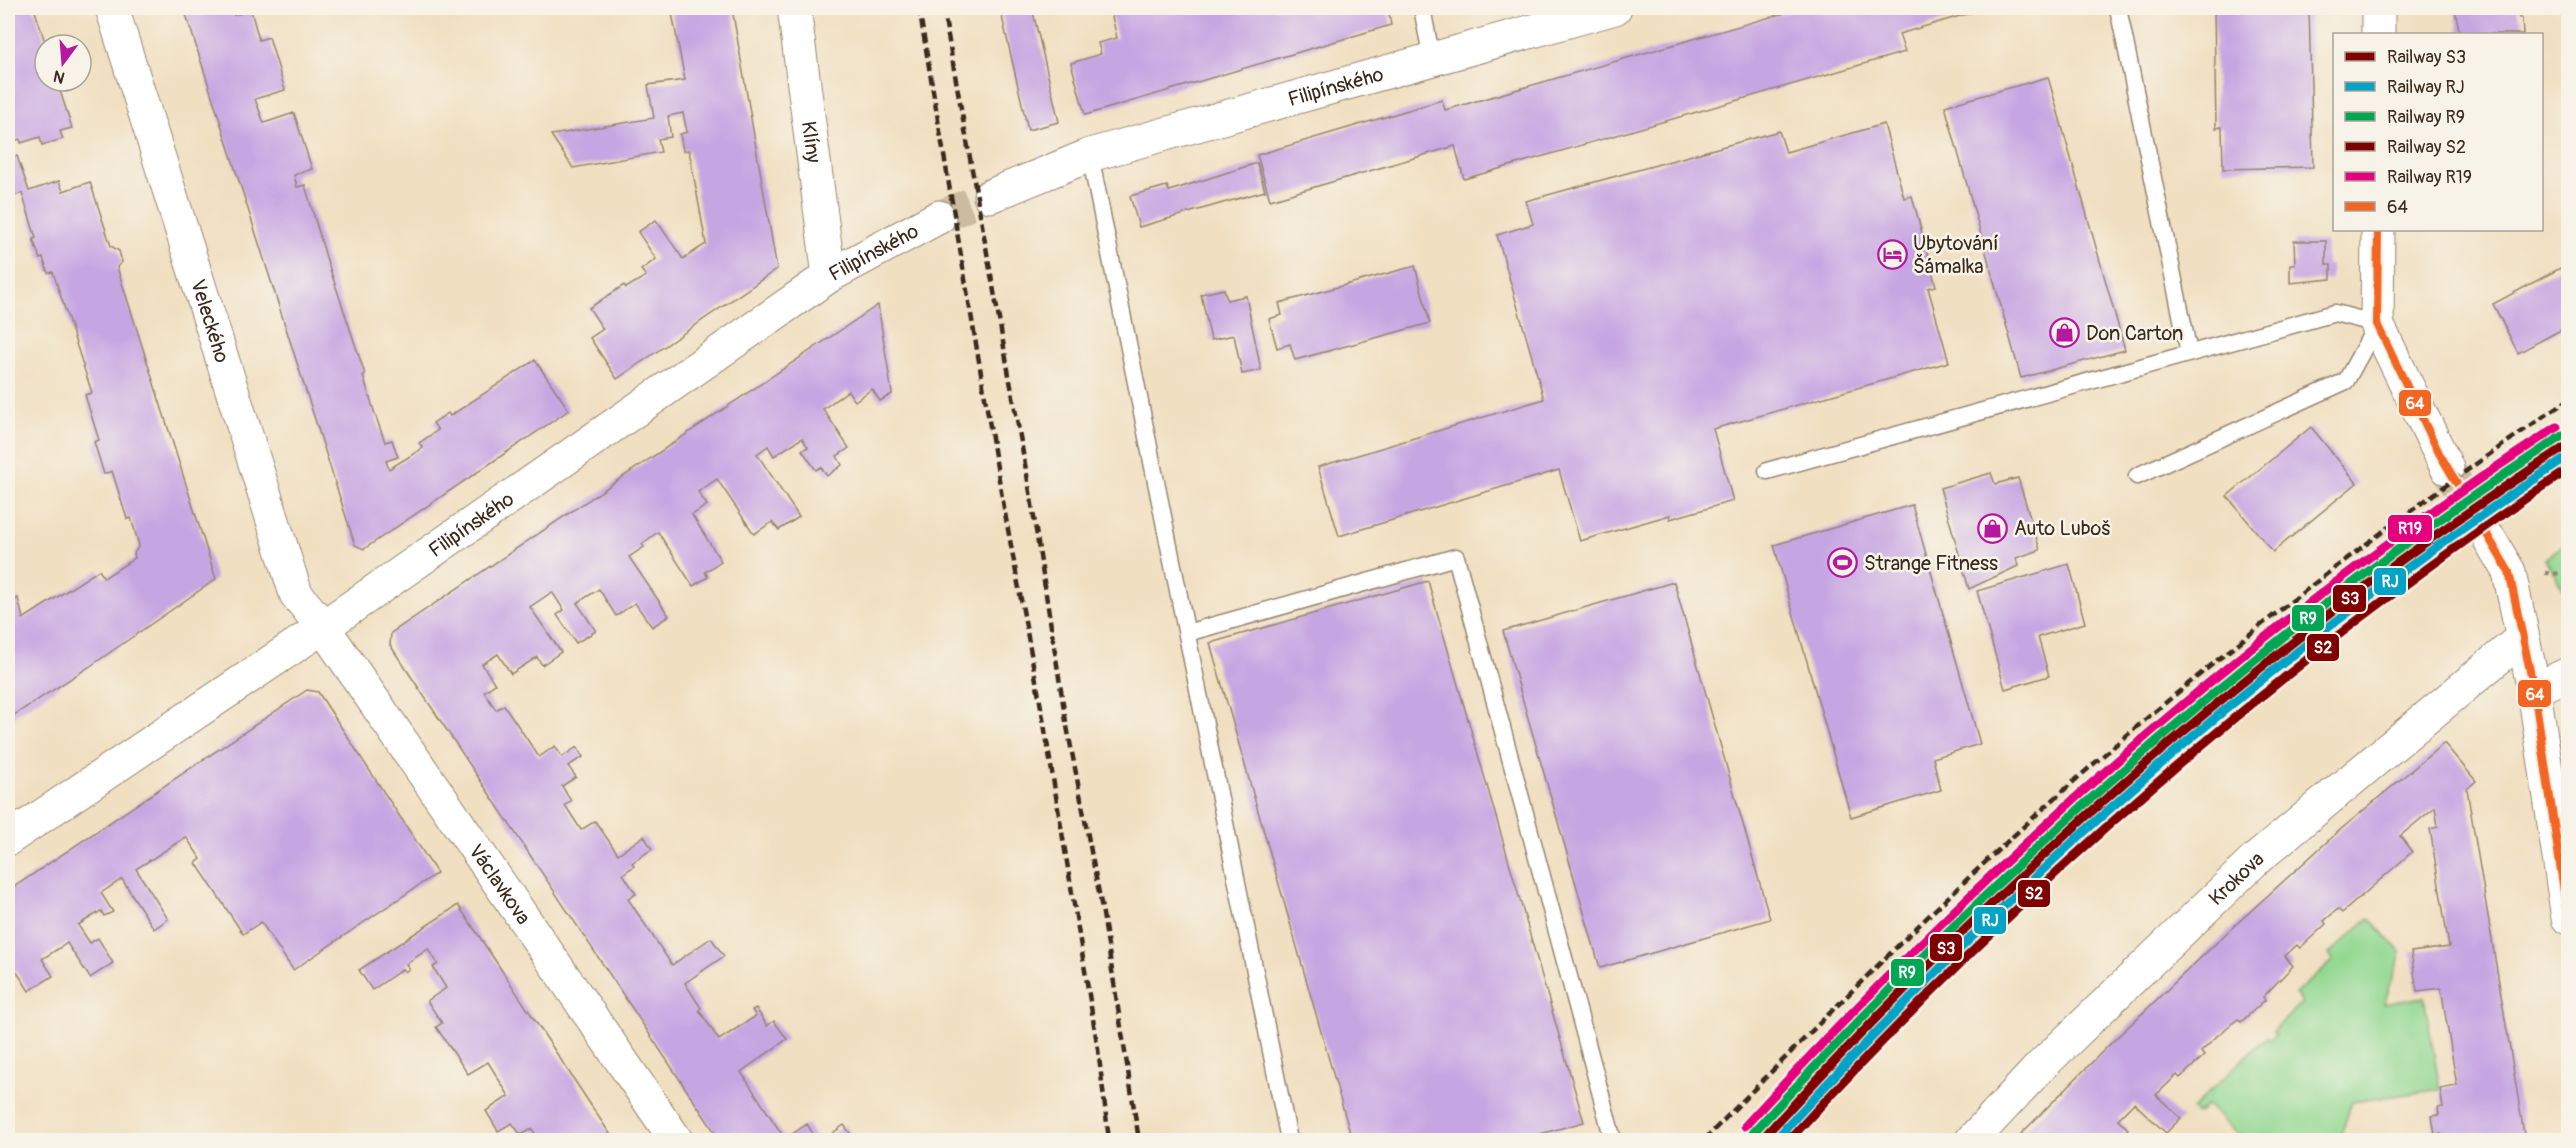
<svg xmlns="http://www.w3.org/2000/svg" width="2576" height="1148" font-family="Pangolin,sans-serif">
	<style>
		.green { fill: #93d892; stroke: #678158; stroke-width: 1.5 }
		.building { fill: #c6a6e2 }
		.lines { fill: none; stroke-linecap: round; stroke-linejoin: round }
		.minor-tunnel { stroke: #ccbba0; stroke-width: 33; stroke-dasharray: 33 16; stroke-linecap: butt }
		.service-casing { stroke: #96846f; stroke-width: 19 }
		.minor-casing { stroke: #96846f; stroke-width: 35 }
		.path { stroke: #96846f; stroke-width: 4; stroke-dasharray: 4.5 4.5; stroke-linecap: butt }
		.service { stroke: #fff; stroke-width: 16 }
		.minor { stroke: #fff; stroke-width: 33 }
		.rail { stroke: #3b2a1e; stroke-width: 4.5; stroke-dasharray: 9 4.5; stroke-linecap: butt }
		.bus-1-casing { stroke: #f7f3e8; stroke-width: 12 }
		.bus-1 { stroke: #f26522; stroke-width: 8 }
		.rail-1-casing { stroke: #f7f3e8; stroke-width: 14 }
		.rail-2-casing { stroke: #f7f3e8; stroke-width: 14 }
		.rail-3-casing { stroke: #f7f3e8; stroke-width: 14 }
		.rail-4-casing { stroke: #f7f3e8; stroke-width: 14 }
		.rail-5-casing { stroke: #f7f3e8; stroke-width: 14 }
		.rail-1 { stroke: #800000; stroke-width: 9 }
		.rail-2 { stroke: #03a3c5; stroke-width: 9 }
		.rail-3 { stroke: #00a651; stroke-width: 9 }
		.rail-4 { stroke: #800000; stroke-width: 9 }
		.rail-5 { stroke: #e5007d; stroke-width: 9 }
		.labels { text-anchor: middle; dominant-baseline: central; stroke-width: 5; stroke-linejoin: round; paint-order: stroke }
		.street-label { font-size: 20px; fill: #3b2a1e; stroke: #f7f3e8 }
		.poi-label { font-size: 20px; fill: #3b2a1e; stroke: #f7f3e8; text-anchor: start }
		.line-badge { stroke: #f7f3e8; stroke-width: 2 }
		.badge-label { font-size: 16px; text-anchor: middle; font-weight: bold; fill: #fff }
	</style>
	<rect width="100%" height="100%" fill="#f7f3e8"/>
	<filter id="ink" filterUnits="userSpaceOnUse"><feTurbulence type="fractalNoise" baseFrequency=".0167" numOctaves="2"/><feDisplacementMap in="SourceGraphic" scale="12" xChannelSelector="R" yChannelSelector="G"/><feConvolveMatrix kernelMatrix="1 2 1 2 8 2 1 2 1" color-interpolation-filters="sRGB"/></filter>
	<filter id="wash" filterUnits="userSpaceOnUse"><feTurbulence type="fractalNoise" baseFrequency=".008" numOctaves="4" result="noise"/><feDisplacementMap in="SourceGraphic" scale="24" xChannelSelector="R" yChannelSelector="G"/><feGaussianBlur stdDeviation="1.35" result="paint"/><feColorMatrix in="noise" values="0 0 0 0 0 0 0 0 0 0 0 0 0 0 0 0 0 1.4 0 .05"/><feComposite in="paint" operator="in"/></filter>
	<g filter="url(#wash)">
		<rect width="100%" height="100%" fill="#f0dfc0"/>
		<g class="green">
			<path d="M2568,541V597L2545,559Z"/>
			<path d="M2369,918L2401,953L2384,1004L2424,997L2440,1089L2352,1102L2339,1140H2243L2207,1105L2197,1114L2192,1109L2266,1037L2270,1040L2276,1034L2273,1031L2302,1003L2295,994L2333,960L2329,954Z"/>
		</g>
		<g id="blocks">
			<g class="building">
				<path d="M8,8H34L46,45L45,81H57L72,128L60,131L63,139L42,145L40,137L21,143L20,139L8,143V106H10L8,97Z"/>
				<path d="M184,8H232L234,15L251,10L259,40L269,37L285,90L255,99L264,123L294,113L312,169L294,175L297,187L305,185L326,257L365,374L363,376L375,414L385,442L392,440L398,457L386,461L389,469L423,448L419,443L438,430L433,423L448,413L450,416L535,360L569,410L364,549L355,545Z"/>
				<path d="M671,8H732L777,269L617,379L590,338L603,329L589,308L624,285L626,288L646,276L641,270L656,259L638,232L656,220L683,259L706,244L689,150L683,151L680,134L687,132L683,113L668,116L671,137L658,139L661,152L573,168L551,135L654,118L648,85L685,80Z"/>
				<path d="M1000,8H1032L1059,122L1028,130Z"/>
				<path d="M1110,8H1388L1391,25L1085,115L1071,63L1101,54L1098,43L1117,38Z"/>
				<path d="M1802,8H1987L1899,34L1905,52L1464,179L1455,146L1270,200L1257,155L1442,100L1445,110Z"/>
				<path d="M2214,8H2309L2313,167L2223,169L2222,127L2216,128Z"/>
				<path d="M2459,8H2517L2519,18H2522L2523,34H2460L2455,11L2459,10Z"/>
				<path d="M2048,77L2125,350L2021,378L1945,106Z"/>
				<path d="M1884,124L1904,198L1912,196L1936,286L1928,288L1949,362L1713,429L1733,501L1670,519V515L1580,541L1559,470L1339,536L1318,467L1544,399L1497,235L1533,224L1526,201L1779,131L1786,152Z"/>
				<path d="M17,156L29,191L59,181L63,191L90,182L111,246L119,251L122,262L117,267L216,579L89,667L8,719V605L18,598L23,619L99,570L104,578L135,558L134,554L139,545L131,518L127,519L112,471L104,474L94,442L99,440L85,395L92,393L53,272L48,273L43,258L40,259L33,239L36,238L22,193L8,198V158Z"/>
				<path d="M1257,163L1265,191L1139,227L1130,196L1167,186L1169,191Z"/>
				<path d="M2294,241H2326V265H2331V279L2290,283V264H2295Z"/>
				<path d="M2568,264V326L2518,353L2493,304Z"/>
				<path d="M1415,266L1430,323L1295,360L1290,344L1277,348L1269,319L1282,315L1279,303Z"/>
				<path d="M1224,289L1227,300L1246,296L1261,370L1242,374L1234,335L1211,340L1201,294Z"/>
				<path d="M878,305L892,394L880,401L872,389L855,401L848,391L823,409L849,448L837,456L842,465L827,476L821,467L816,470L802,450L808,447L802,438L774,456L768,446L757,454L799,517L779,530L772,522L754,534L717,479L698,492L707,505L692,515L721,561L705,572L708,577L693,586L658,532L642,544L644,547L629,557L669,616L652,627L635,603L616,616L599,589L577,603L596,631L576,643L557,615L564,610L552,592L530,607L561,652L542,665L537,657L511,674L498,654L482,664L495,684L484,692L496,710L504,705L539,757L555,746L562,757L577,747L583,757L568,766L576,777L562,786L571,801L565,805L581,830L595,821L618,854L644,836L652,849L632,863L634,866L623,874L636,894L628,899L672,965L711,938L724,956L685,983L701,1008L699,1010L719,1040L756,1016L752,1010L756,1008L767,1026L774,1021L787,1039L741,1072L785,1139L807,1124L817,1140H720L390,645L391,633Z"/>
				<path d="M2311,427L2357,483L2273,552L2227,496Z"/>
				<path d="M1991,473L1995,484L2018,478L2040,550L2016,558L2018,566L1969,589L1940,488Z"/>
				<path d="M1912,505L1980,744L1933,758L1941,790L1851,817L1774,545Z"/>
				<path d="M2069,564L2085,623L2038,637L2049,676L2005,689L1977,591Z"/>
				<path d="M1428,581L1584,1122L1518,1140H1352L1210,643Z"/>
				<path d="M1674,582L1770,919L1600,968L1503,631Z"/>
				<path d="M307,690L318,692L437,873L293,970L261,922L243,934L196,863L201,859L186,837L136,869L168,919L154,929L122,879L101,893L113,912L104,916L101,911L78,925L90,943L98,938L113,963L90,978L67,943L42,959L53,976L29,991L15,969L8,974V891Z"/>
				<path d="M2444,743L2476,781L2467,789L2525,1140H2443L2441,1134L2435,1135L2432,1116L2439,1115L2438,1108L2443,1107L2440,1089L2457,1086L2441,988L2417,991L2411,952L2449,947L2430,829L2438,827L2435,807L2400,836L2412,852L2342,913L2338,909L2324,921L2326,924L2300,948L2297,945L2285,956L2293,966L2263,997L2265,1000L2241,1022L2238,1019L2218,1035L2201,1052L2204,1056L2193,1066L2180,1078L2177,1075L2156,1095L2181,1118L2166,1133L2134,1103L2118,1119L2128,1129L2117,1140H2015L2108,1046L2233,927L2340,830Z"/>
				<path d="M458,905L479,936L614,1140H539L532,1129L521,1135L512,1123L498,1131L486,1111L509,1096L488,1062L468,1074L436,1027L442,1023L427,1001L446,988L433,967L438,964L428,949L406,964L409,969L405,972L403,969L372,990L359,970Z"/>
				<path d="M844,1125L855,1140H823Z"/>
			</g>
		</g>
	</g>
	<g filter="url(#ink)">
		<use href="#blocks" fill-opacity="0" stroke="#96846f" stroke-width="1.5"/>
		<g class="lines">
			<g class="minor-tunnel">
				<path d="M939,217L990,196"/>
				<path d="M2447,468L2490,540"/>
			</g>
			<defs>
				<g id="service">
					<path d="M1422,8L1432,60"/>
					<path d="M2118,8L2189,353"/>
					<path d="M1090,155L1289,1140"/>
					<path d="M1767,471L2335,313L2377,324L2346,381L2137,476"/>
					<path d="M1187,633L1456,557L1612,1136L1608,1140"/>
				</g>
				<g id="minor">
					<path id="s1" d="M112,8L296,594L323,627L676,1140"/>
					<path id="s2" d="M794,8L829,276"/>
					<path d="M2378,34V8"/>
					<path id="s3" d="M990,196L1090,155L1615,8"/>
					<path d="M2378,230L2377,324L2447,468"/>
					<path d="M2490,540L2509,572L2534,690L2568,918"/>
					<path d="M2534,690L2568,674"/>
					<path id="s4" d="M8,839L323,627L829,276L939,217"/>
					<path id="s5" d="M1972,1140L2040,1067L2255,860L2521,639"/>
				</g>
			</defs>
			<use href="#service" class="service-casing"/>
			<use href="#minor" class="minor-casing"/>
			<path class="path" d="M2545,573L2568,574"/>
			<use href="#service" class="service"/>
			<use href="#minor" class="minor"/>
			<g class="rail">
				<path d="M919,8L1002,497L1043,718L1098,1049L1109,1140"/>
				<path d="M943,8L1030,492L1065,716L1103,914L1139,1140"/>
				<path d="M1704,1140C1840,1002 1978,862 2126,736C2267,616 2415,504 2568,400"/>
			</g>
			<defs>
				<path id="bus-1" d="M2378,230L2377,324L2439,453L2509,572L2534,690L2568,918"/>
			</defs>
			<use href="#bus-1" class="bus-1-casing"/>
			<use href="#bus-1" class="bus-1"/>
			<defs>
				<path id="rail-1" d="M1761,1140C2001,877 2269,639 2568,445"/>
				<path id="rail-2" d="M1775,1140C2010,883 2275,648 2568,457"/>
				<path id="rail-3" d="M1753,1133C1994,870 2263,631 2562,436"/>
				<path id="rail-4" d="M1789,1140C1963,950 2152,777 2358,620C2427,568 2496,517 2568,470"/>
				<path id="rail-5" d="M1745,1126C1987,862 2256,622 2557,427"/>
			</defs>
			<use href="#rail-1" class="rail-1-casing"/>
			<use href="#rail-2" class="rail-2-casing"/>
			<use href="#rail-3" class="rail-3-casing"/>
			<use href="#rail-4" class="rail-4-casing"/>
			<use href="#rail-5" class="rail-5-casing"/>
			<use href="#rail-1" class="rail-1"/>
			<use href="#rail-2" class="rail-2"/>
			<use href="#rail-3" class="rail-3"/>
			<use href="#rail-4" class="rail-4"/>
			<use href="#rail-5" class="rail-5"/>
		</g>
	</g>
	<defs>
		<symbol id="hotel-ring" viewBox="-11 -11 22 22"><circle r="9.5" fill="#f7f3e8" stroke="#b5179e" stroke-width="1.5"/><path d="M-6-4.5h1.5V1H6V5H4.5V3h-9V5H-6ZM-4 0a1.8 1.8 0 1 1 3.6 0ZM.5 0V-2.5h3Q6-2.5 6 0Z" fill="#b5179e"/></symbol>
		<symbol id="shop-ring" viewBox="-11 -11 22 22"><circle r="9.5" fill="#f7f3e8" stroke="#b5179e" stroke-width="1.5"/><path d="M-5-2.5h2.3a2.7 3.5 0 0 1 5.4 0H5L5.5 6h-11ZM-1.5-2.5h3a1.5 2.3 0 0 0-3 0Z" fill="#b5179e"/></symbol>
		<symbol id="stadium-ring" viewBox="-11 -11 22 22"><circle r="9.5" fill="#f7f3e8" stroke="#b5179e" stroke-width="1.5"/><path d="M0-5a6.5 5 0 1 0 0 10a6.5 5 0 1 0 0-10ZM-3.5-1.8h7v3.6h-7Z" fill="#b5179e"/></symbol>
	</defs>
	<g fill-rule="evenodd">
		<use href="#hotel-ring" x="1876" y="238" width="33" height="33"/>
		<use href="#shop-ring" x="2048" y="316" width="33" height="33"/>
		<use href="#shop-ring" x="1976" y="512" width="33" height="33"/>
		<use href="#stadium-ring" x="1826" y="546" width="33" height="33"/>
	</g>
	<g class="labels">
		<g class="street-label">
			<text stroke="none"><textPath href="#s3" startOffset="363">Filipínského</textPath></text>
			<text stroke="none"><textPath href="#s2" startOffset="135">Klíny</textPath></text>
			<text stroke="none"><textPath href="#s4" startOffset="1046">Filipínského</textPath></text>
			<text stroke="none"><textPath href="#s1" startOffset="328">Veleckého</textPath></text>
			<text stroke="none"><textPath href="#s4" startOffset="560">Filipínského</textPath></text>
			<text stroke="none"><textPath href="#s5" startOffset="372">Krokova</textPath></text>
			<text stroke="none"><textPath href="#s1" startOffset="969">Václavkova</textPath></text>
		</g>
		<g class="poi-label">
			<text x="1913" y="243">Ubytování<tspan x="1913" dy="23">Šámalka</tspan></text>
			<text x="2086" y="333">Don Carton</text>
			<text x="2014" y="528">Auto Luboš</text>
			<text x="1864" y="563">Strange Fitness</text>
		</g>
	</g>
	<g class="line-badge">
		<rect x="2398" y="389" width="34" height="28" rx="6" fill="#f26522"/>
		<rect x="2387" y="514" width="46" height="29" rx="6" fill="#e5007d"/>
		<rect x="2373" y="567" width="34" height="29" rx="6" fill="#03a3c5"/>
		<rect x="2332" y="584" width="35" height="29" rx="6" fill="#800000"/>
		<rect x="2291" y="604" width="34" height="28" rx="6" fill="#00a651"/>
		<rect x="2306" y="633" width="34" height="29" rx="6" fill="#800000"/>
		<rect x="2517" y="679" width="35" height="29" rx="6" fill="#f26522"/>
		<rect x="2017" y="879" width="34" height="29" rx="6" fill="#800000"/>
		<rect x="1973" y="906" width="34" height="29" rx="6" fill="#03a3c5"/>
		<rect x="1929" y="933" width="34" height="29" rx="6" fill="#800000"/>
		<rect x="1890" y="958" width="35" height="29" rx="6" fill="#00a651"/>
	</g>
	<g class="badge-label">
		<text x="2415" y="409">64</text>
		<text x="2410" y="534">R19</text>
		<text x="2390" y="587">RJ</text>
		<text x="2350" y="604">S3</text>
		<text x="2308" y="624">R9</text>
		<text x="2323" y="653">S2</text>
		<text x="2535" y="700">64</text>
		<text x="2034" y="899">S2</text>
		<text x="1990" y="926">RJ</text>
		<text x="1946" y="954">S3</text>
		<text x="1907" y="978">R9</text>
	</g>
	<rect width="2576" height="1148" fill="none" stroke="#f7f3e8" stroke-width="30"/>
	<rect x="2333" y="33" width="210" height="198" fill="#f7f3e8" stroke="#aca397" stroke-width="1.5"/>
	<rect x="2345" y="52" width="30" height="9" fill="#800000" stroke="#aca397" stroke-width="1.5"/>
	<text x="2387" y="63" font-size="18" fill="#3b2a1e">Railway S3</text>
	<rect x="2345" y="82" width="30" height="9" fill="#03a3c5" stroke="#aca397" stroke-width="1.5"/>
	<text x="2387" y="93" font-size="18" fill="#3b2a1e">Railway RJ</text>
	<rect x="2345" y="112" width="30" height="9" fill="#00a651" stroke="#aca397" stroke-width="1.5"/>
	<text x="2387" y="123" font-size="18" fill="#3b2a1e">Railway R9</text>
	<rect x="2345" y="142" width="30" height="9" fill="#800000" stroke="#aca397" stroke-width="1.5"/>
	<text x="2387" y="153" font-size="18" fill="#3b2a1e">Railway S2</text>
	<rect x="2345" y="172" width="30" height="9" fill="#e5007d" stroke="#aca397" stroke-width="1.5"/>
	<text x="2387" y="183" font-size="18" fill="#3b2a1e">Railway R19</text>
	<rect x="2345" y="202" width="30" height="9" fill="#f26522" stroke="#aca397" stroke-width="1.5"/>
	<text x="2387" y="213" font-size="18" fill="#3b2a1e">64</text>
	<g transform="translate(63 63) rotate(196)"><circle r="28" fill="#f7f3e8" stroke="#aca397" stroke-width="1.5"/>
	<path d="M0-4.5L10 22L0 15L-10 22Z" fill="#b5179e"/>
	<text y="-9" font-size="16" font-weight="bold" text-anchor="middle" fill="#3b2a1e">N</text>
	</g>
</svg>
